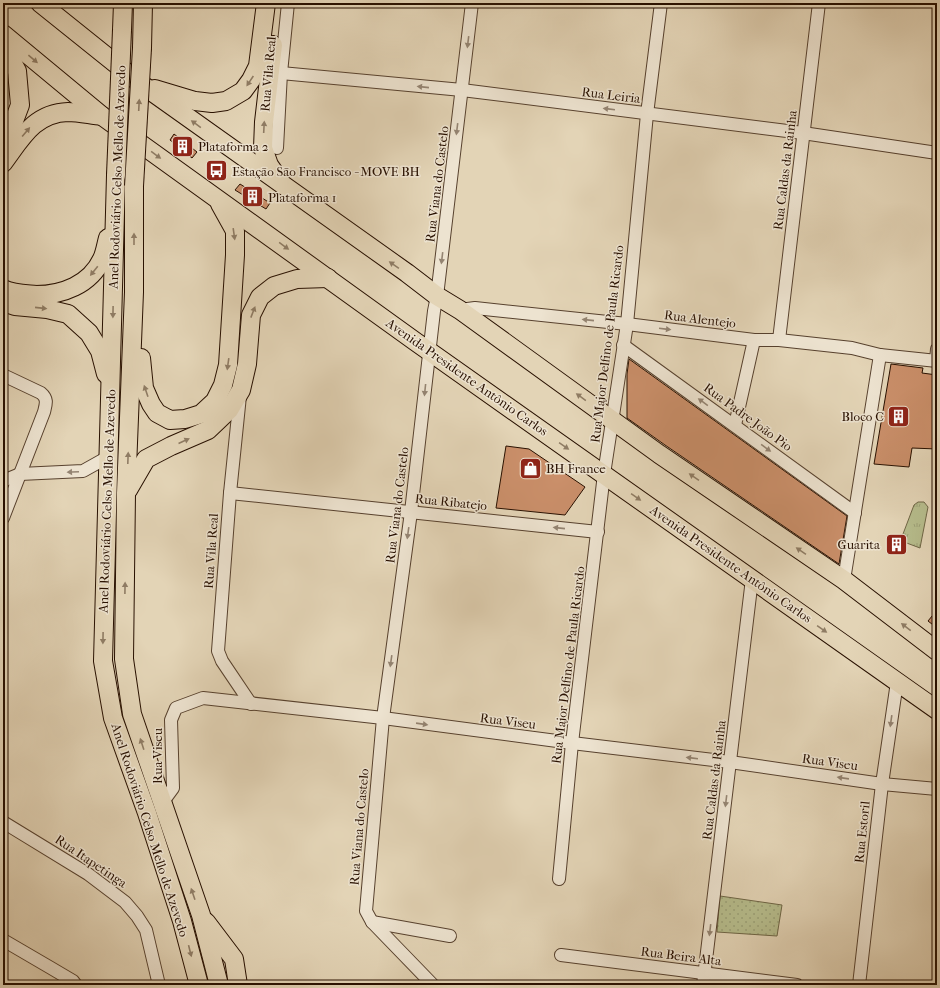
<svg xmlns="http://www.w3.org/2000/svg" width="940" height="988" font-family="'IM FELL French Canon',serif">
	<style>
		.grass { fill: url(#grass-tufts); stroke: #6f6646 }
		.garden { fill: url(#garden-dots); stroke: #6f6646 }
		.building { fill: #ca8f6a; stroke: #281000 }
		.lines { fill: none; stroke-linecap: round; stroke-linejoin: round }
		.minor-casing { stroke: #57412e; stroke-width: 14 }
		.highway-casing { stroke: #281000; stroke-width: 20 }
		.minor { stroke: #ede3d0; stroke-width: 12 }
		.highway { stroke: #e3d4b6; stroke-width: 18 }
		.highway-bridge-casing { stroke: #281000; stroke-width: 20; stroke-linecap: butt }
		.highway-bridge { stroke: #e3d4b6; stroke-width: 18 }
		.oneway { fill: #948472 }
		.oneway2 { fill: #8f7c64 }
		.labels { text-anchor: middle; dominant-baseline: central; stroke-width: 3; stroke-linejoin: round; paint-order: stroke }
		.street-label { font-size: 13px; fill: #281000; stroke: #ede3d0 }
		.poi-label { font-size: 13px; fill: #281000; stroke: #ede3d0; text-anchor: start }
	</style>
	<defs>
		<pattern id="grass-tufts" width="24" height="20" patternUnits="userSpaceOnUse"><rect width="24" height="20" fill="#b6bc8c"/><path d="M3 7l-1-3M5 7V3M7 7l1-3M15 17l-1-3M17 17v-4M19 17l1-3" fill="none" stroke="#9ca177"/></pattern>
		<pattern id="garden-dots" width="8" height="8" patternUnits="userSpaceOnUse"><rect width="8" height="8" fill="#b6bc8c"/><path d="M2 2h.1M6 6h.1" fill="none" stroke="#9ca177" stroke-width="1.8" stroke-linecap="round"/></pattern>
	</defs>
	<rect width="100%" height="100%" fill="#e3d4b6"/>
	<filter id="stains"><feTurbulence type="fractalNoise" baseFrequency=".005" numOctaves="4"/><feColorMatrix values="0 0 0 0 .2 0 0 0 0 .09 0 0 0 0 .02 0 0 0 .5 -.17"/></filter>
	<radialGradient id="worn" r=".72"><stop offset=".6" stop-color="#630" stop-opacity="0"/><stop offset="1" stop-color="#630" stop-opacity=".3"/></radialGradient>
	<path class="grass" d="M918,502H924L928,507L920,548L904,542L903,534L914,505Z"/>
	<path class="garden" d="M720,896L782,905L777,936L717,932Z"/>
	<g class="building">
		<path d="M174,134L197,152L192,158L170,140Z"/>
		<path d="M240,184L270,203L266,209L235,190Z"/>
		<path d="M629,359L847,516L839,564L665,445L627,418V374Z"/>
		<path d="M891,364L923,368L922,373L937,375V449L912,448L909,467L874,464Z"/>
		<path d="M506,446L529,449L585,487L565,515L496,508Z"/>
		<path d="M937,610V628L928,621Z"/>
	</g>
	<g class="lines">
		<defs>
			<g id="minor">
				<path d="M281,73L462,90L803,133L937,153"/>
				<path d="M277,148L281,73L288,3"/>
				<path d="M460,310L475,308L627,324L754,340H779L852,348L880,355L937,361"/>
				<path d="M779,340L819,3"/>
				<path d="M623,345L855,513"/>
				<path d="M936,361L937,349"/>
				<path d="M3,375L41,393C48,399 46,404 44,412L3,518"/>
				<path d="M240,396L230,493L218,651L222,661L251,704"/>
				<path d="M735,425L754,340"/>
				<path d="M3,481L20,474L83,471L108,457"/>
				<path d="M230,493L598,532"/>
				<path d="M844,580L880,355"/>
				<path d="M162,803L173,788L171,720L176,708L203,698L383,718L572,743L730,762L882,784L937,789"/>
				<path d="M3,822L88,874L125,902L137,916L146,930L159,985"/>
				<path d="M559,879L572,743L604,474L627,324L647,114L661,3"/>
				<path d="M372,922L450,936"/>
				<path d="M3,940L51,968L73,981L76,985"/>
				<path d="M561,955L797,985"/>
				<path d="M433,985L372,922L366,911L383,718L411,512L434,311L437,296L472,3"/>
				<path d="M703,985L752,579"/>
				<path d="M859,985L882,784L897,682"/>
			</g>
			<g id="highway">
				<path d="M40,3L141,84L407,273L437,296L460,310L659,454L844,580L937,651"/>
				<path d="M122,30L123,3"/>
				<path d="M3,34L102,116L416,342L937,710"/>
				<path d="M3,45L17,71L20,105L6,142L3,146"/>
				<path d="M273,45L264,122L263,148L269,165L280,181"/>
				<path d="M142,48L143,3"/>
				<path d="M155,89L195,101L212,103L226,101L243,91L251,80L258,66L266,3"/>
				<path d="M3,163C21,139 34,113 68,112C79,112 91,115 102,116"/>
				<path d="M116,175L103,661L113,718L147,813L182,921L199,985"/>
				<path d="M134,186V292L126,493L124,659L132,714L201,915L219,985"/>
				<path d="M3,289C13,294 25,294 36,295C62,295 90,285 102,259C105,253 106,245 108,238"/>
				<path d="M3,302L15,306L47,309L68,314L89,333L100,351L106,374"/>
				<path d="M141,358L144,388L151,404L157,413L170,420L185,419L201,414L215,401L223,385L228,365L235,255V231L220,204"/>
				<path d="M128,490L146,459L171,446L208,430L229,410L241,390L247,364L251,315L260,297L274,286L297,279L328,278"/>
				<path d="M206,922L234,959L238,985"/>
			</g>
		</defs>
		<use href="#minor" class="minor-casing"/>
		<use href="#highway" class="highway-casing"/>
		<use href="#minor" class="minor"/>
		<use href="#highway" class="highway"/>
		<defs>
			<g id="highway-bridge">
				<path d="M116,175L122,30"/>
				<path d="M134,186L142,48"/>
			</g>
		</defs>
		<use href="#highway-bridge" class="highway-bridge-casing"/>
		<use href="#highway-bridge" class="highway-bridge"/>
	</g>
	<defs><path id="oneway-solid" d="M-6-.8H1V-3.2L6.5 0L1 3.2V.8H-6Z"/></defs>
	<g class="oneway">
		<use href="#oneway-solid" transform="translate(468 42) rotate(97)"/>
		<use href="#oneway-solid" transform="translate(423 87) rotate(-174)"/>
		<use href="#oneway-solid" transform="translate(609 109) rotate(-173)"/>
		<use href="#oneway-solid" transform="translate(457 129) rotate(97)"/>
		<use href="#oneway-solid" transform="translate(442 258) rotate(97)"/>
		<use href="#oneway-solid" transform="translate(588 320) rotate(-174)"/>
		<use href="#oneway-solid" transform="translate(665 329) rotate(7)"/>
		<use href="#oneway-solid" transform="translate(425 390) rotate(96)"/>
		<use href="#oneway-solid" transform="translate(703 402) rotate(-144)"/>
		<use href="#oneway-solid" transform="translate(766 448) rotate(36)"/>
		<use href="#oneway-solid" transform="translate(73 472) rotate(177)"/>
		<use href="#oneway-solid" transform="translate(559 528) rotate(-174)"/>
		<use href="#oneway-solid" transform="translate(408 533) rotate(98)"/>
		<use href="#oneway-solid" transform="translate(391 661) rotate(98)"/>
		<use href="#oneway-solid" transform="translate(891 721) rotate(98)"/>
		<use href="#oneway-solid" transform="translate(422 724) rotate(8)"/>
		<use href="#oneway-solid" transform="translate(692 758) rotate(-173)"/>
		<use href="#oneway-solid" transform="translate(843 778) rotate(-172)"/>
		<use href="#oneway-solid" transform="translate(726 801) rotate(97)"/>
		<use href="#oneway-solid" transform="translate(710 930) rotate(97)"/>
	</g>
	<g class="oneway2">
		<use href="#oneway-solid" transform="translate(33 59) rotate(40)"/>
		<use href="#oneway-solid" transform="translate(250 81) rotate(124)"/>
		<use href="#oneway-solid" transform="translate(139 105) rotate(-87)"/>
		<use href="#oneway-solid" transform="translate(196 124) rotate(-144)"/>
		<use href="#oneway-solid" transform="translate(264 127) rotate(-87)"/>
		<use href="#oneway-solid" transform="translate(26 132) rotate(-50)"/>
		<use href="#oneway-solid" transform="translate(156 155) rotate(36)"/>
		<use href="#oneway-solid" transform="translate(234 234) rotate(82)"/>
		<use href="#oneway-solid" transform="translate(134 239) rotate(-90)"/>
		<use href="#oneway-solid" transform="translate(284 246) rotate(36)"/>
		<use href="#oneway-solid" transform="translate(394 265) rotate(-145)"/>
		<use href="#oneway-solid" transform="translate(94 271) rotate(129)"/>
		<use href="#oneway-solid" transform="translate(41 308) rotate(6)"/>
		<use href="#oneway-solid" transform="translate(113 312) rotate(91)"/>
		<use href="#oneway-solid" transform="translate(253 312) rotate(-69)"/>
		<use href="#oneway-solid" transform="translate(228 364) rotate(98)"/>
		<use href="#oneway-solid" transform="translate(146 391) rotate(-109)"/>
		<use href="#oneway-solid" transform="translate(581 397) rotate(-144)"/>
		<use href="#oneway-solid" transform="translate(184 441) rotate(-24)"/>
		<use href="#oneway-solid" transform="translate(564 446) rotate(35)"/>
		<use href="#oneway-solid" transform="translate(128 458) rotate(-88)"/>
		<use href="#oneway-solid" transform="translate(694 477) rotate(-146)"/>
		<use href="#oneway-solid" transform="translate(636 497) rotate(35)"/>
		<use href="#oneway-solid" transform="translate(801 551) rotate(-146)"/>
		<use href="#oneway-solid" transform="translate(125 588) rotate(-89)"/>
		<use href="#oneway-solid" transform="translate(906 627) rotate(-142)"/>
		<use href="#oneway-solid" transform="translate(822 629) rotate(35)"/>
		<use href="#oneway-solid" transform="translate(103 638) rotate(91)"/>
		<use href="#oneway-solid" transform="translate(142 744) rotate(-108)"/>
		<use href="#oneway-solid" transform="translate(193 894) rotate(-109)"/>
		<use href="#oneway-solid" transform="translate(190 951) rotate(76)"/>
	</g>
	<defs>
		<symbol id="building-square" viewBox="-11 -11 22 22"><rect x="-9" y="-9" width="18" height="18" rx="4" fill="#8f2418" stroke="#ede3d0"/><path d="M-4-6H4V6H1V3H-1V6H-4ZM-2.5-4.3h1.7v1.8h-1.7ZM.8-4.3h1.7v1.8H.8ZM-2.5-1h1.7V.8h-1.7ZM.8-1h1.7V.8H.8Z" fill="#fff"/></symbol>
		<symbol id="bus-square" viewBox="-11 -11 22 22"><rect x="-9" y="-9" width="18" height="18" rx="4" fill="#8f2418" stroke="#ede3d0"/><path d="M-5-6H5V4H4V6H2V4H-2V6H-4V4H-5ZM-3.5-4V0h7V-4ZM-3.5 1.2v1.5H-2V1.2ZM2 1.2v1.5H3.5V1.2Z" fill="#fff"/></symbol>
		<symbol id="shop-square" viewBox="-11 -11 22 22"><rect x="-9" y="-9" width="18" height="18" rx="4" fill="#8f2418" stroke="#ede3d0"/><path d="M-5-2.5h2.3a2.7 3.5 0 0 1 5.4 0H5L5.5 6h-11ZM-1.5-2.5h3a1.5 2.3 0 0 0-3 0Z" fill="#fff"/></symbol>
	</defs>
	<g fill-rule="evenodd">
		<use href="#building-square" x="170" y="134" width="25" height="25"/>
		<use href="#bus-square" x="204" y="158" width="25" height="25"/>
		<use href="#building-square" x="240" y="184" width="25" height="25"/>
		<use href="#building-square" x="886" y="404" width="25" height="25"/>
		<use href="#shop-square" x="518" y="456" width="25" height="25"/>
		<use href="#building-square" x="884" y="532" width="25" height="25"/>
	</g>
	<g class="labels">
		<g class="street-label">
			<text transform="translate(268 74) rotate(-85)">Rua Vila Real</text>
			<text transform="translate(611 95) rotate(7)">Rua Leiria</text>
			<text transform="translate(785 170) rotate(-83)">Rua Caldas da Rainha</text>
			<text transform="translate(117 177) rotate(-88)">Anel Rodoviário Celso Mello de Azevedo</text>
			<text transform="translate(437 184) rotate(-83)">Rua Viana do Castelo</text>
			<text transform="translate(700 319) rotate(7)">Rua Alentejo</text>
			<text transform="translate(607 344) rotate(-83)">Rua Major Delfino de Paula Ricardo</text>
			<text transform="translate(467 377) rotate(35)">Avenida Presidente Antônio Carlos</text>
			<text transform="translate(748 417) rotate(36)">Rua Padre João Pio</text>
			<text transform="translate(107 501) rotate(-88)">Anel Rodoviário Celso Mello de Azevedo</text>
			<text transform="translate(451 502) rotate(6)">Rua Ribatejo</text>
			<text transform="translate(397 505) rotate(-83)">Rua Viana do Castelo</text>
			<text transform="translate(211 551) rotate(-86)">Rua Vila Real</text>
			<text transform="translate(731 564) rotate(35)">Avenida Presidente Antônio Carlos</text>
			<text transform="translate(568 665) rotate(-83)">Rua Major Delfino de Paula Ricardo</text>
			<text transform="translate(508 721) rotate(7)">Rua Viseu</text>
			<text transform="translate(157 756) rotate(-90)">Rua Viseu</text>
			<text transform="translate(830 762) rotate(8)">Rua Viseu</text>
			<text transform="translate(714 780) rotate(-83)">Rua Caldas da Rainha</text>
			<text transform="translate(359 827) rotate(-85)">Rua Viana do Castelo</text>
			<text transform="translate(150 830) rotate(72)">Anel Rodoviário Celso Mello de Azevedo</text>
			<text transform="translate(862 832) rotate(-84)">Rua Estoril</text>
			<text transform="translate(91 861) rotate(34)">Rua Itapetinga</text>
			<text transform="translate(681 956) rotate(7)">Rua Beira Alta</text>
		</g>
		<g class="poi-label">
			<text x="198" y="146">Plataforma 2</text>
			<text x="232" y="171">Estação São Francisco - MOVE BH</text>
			<text x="268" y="197">Plataforma 1</text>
			<text x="884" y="416" text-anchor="end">Bloco C</text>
			<text x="546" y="468">BH France</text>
			<text x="880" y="544" text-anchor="end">Guarita</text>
		</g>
	</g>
	<rect width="940" height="988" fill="none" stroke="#e3d4b6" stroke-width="16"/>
	<rect x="4" y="4" width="932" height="980" fill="none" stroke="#281000" stroke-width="2"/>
	<rect x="8" y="8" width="924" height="972" fill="none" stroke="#281000"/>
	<rect width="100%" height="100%" filter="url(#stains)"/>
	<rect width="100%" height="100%" fill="url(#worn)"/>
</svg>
